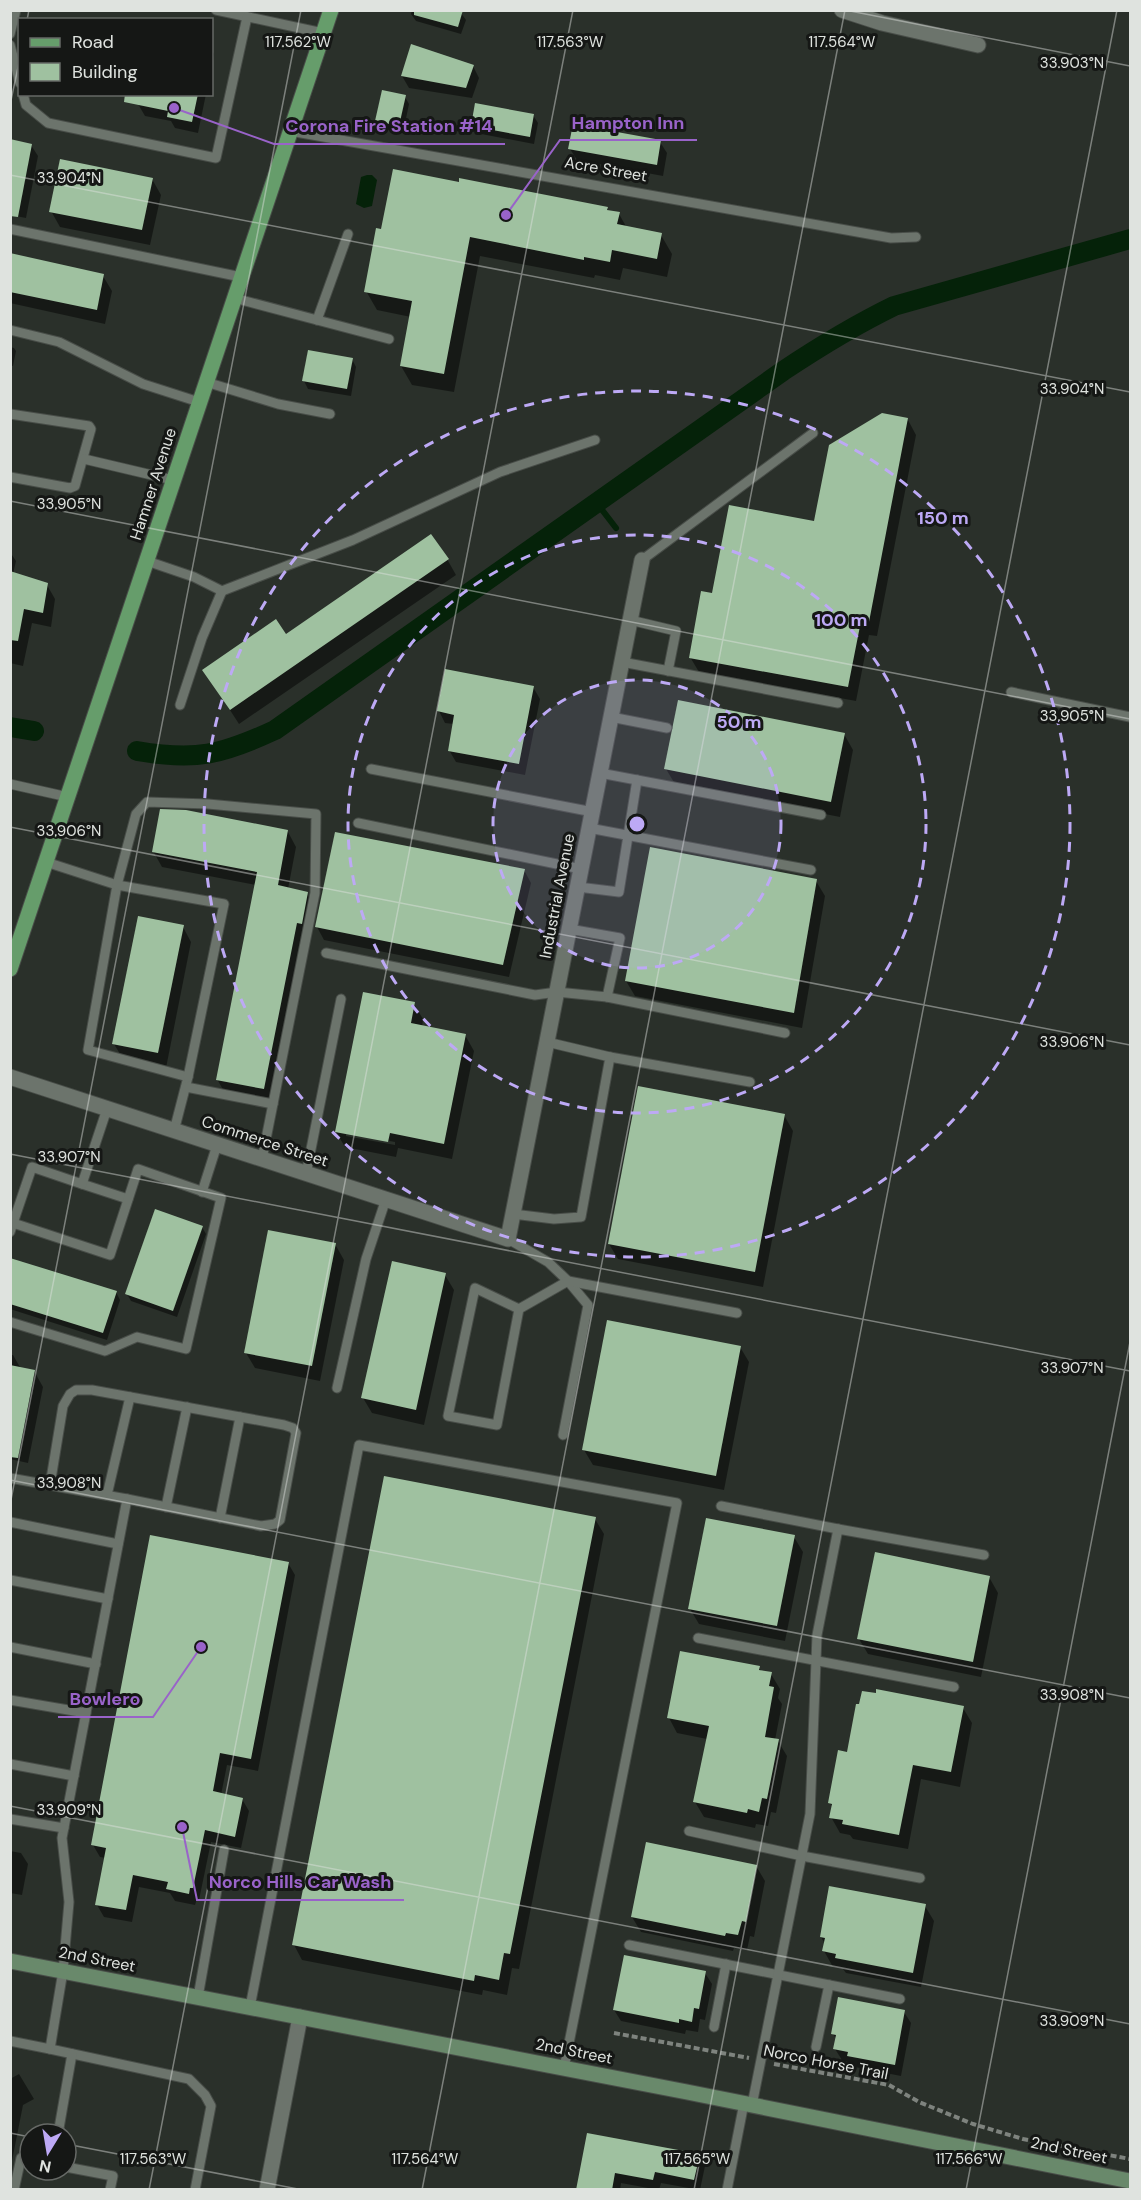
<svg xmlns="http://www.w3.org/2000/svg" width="1141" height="2200" font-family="'DM Sans',sans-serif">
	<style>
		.water { fill: #052209 }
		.shadow { fill: #0007; fill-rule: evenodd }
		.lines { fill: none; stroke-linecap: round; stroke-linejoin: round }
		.stream { stroke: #052209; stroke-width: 6 }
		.canal { stroke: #052209; stroke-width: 20 }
		.building { fill: #9fc1a0 }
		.service-casing { stroke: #484d48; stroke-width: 11 }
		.minor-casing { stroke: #484d48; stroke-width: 17 }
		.secondary-casing { stroke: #484d48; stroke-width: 17 }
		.primary-casing { stroke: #484d48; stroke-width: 17 }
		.path { stroke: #7e837e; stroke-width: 4; stroke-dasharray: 6 3; stroke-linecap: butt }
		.service { stroke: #6c746c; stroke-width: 9 }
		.minor { stroke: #6c746c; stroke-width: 15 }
		.secondary { stroke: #69896b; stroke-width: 15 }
		.primary { stroke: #669d6b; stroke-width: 15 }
		.ticks { fill: none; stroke: #dfe3df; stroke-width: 1.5; stroke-opacity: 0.45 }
		.ring { fill: none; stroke: #bda9f5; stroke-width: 3; stroke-dasharray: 10 8 }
		.labels { text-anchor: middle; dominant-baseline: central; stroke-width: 6; stroke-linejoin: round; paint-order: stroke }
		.street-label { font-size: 16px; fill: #dfe3df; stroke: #151715 }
		.ticks-label { font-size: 15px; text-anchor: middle; fill: #dfe3df; stroke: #151715; stroke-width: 6; stroke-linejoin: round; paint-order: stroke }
		.centre { fill: #bda9f5; stroke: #151715; stroke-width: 3 }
		.ring-label { font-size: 18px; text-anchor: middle; font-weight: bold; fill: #bda9f5; stroke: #151715; stroke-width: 6; stroke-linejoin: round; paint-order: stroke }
		.leader { fill: none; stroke: #9963c9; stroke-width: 2 }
		.callout-dot { fill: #9963c9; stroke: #151715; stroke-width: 2 }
		.callout-label { font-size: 18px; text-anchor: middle; font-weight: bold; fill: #9963c9; stroke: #151715; stroke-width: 6; stroke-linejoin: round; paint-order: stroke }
	</style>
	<rect width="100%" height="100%" fill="#2a302a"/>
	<path class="water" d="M367,175H372L377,180L372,206L364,208L356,204L361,177Z"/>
	<g class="shadow">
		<path d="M412,10H452L461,13L466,20L461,34L416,21L411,14Z"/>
		<path d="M412,45L473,66L479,78L472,98L409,88L402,76Z"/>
		<path d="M212,50L214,54L212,67Z"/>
		<path d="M141,94H206L198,133L175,128L171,121L145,116L138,104Z"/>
		<path d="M405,97L409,104L403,133L381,128L376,120Z"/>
		<path d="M533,115L538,123L534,144L476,133L472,126Z"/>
		<path d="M660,142L667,153L663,176L577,160L570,149Z"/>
		<path d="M31,145L38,156L26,218L10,215Z"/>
		<path d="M152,179L161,195L150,245L60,227L51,211Z"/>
		<path d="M460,183L607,208L608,211L619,214L627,228L661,235L672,254L667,277L623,268L620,280L595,275L594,278L480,256L454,392L412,385L401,366L411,317L377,310L366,291L382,231Z"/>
		<path d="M10,255L103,276L112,291L105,324L10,303Z"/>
		<path d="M10,347L14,348L16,351L13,366L10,365Z"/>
		<path d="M352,359L356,367L351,396L308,389L304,381Z"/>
		<path d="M908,420L916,435L877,636L869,635L856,701L699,672L690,657L713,595L816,523Z"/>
		<path d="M10,552L16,561L13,574L47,585L55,599L51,627L32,623L23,666L10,663Z"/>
		<path d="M447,559L456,575L239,724L204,670L285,636Z"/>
		<path d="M533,687L540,699L525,775L456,762L449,750L454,724L445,723L439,711Z"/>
		<path d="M844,734L853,750L840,817L675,784L666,769Z"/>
		<path d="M288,832L296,847L288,889L307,894L316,909L273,1104L226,1095L217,1079L256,885L162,867L153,851Z"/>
		<path d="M524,870L531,883L509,977L324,940L317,927Z"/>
		<path d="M816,881L825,896L802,1028L635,996L626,981Z"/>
		<path d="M183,927L191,942L166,1068L123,1059L114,1044Z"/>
		<path d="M414,1004L423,1019L422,1027L465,1035L474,1051L452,1159L398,1148L396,1157L345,1147L336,1132ZM346,1133L395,1142V1145L346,1136Z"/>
		<path d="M784,1115L793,1131L763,1287L618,1259L609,1244Z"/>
		<path d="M202,1227L206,1234L177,1317L131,1301L127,1294Z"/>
		<path d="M335,1244L344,1260L320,1381L255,1368L246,1353Z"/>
		<path d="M10,1265L116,1292L120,1300L107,1340L10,1309Z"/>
		<path d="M445,1275L454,1290L424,1425L372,1413L363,1398Z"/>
		<path d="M740,1347L749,1362L724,1490L593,1465L584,1450Z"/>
		<path d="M10,1355H13L21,1369L34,1371L43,1387L28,1463L10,1459Z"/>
		<path d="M595,1519L604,1534L519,1969L512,1968L507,1995L483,1990L482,1995L302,1960L294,1945Z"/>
		<path d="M794,1537L803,1552L785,1641L699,1624L690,1609Z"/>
		<path d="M288,1563L295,1575L258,1771L227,1765L221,1795L242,1799L249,1811L241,1848L211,1842L199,1900L197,1899L195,1905L175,1901L170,1893L139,1887L132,1922L104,1917L97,1905L106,1858L100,1857L93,1845Z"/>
		<path d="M989,1577L998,1593L981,1677L868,1654L859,1639Z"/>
		<path d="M759,1668L762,1672L771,1674L780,1689L778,1698L782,1704L775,1740L778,1741L787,1756L776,1813L771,1812L768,1826L756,1824L755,1828L704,1817L695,1802L707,1739L677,1733L669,1718Z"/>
		<path d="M963,1708L972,1723L960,1787L921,1779L908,1849L853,1839L850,1835L840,1833L831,1817L833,1808L830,1803L848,1754Z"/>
		<path d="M10,1851L21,1853L28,1864L22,1895L10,1893Z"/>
		<path d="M756,1866L765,1881L754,1937L750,1936L747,1950L734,1948L733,1951L641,1932L632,1917Z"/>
		<path d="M925,1906L934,1921L921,1987L846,1973L843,1969L833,1967L824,1951L825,1944L821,1937Z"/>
		<path d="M705,1973L712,1984L705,2020L700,2019L698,2032L686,2030L685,2034L621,2021L614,2010Z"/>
		<path d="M904,2012L911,2023L901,2076L855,2067L852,2063L842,2060L835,2049L837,2040L833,2034Z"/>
		<path d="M19,2074L34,2099L23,2105L10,2171V2079Z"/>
		<path d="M588,2135L699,2155L705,2166L700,2190L661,2183L659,2190L621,2183L620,2190H578Z"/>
	</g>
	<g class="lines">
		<path class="stream" d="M596,502L616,528"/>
		<g class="canal">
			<path d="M10,727L34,731"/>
			<path d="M137,751C196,761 221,755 275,730L783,371C819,347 855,325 894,306L1130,239"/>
		</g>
	</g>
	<g class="building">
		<path d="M414,10H463L458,27L414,15Z"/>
		<path d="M411,44L474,65L466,88L401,76Z"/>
		<path d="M382,90L406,95L399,126L375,121Z"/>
		<path d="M125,94H198L192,122L167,117L168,111L124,102Z"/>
		<path d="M475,103L534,114L530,137L471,126Z"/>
		<path d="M573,124L661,140L657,165L568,149Z"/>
		<path d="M10,139L32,144L18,217L10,216Z"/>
		<path d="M60,159L153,178L142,230L49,212Z"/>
		<path d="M393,169L459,182V178L608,207L607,210L620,212L617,224L662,233L657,259L612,250L610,262L584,257V260L470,237L444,374L400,366L412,301L364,292L376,228L381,229Z"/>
		<path d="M10,253L104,274L97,310L10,292Z"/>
		<path d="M308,350L353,358L347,389L302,381Z"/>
		<path d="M882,413L908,418L869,622L861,621L848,687L689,658L701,591L712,593L729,505L814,521L829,445Z"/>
		<path d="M431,534L449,559L230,710L202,670L276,619L286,634Z"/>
		<path d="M10,571L48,583L43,613L24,609L18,641L10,640Z"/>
		<path d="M445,669L534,686L519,764L448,751L454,715L437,711Z"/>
		<path d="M678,700L845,733L831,802L664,769Z"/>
		<path d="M160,809L186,810L288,830L278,885L308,892L302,924L297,923L264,1089L216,1080L257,872L152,852Z"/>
		<path d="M335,832L525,869L503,965L315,927Z"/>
		<path d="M650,847L817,879L794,1013L625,981Z"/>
		<path d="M138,916L184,925L158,1053L112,1044Z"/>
		<path d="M363,992L415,1002L411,1023L466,1034L444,1144L390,1133L388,1142L335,1132Z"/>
		<path d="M638,1086L785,1114L755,1272L608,1244Z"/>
		<path d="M155,1209L203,1226L173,1311L125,1294Z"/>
		<path d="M268,1230L336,1243L312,1366L244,1353Z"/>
		<path d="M10,1258L117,1291L103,1333L10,1304Z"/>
		<path d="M392,1261L446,1273L416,1410L361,1398Z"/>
		<path d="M607,1320L741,1346L716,1476L582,1450Z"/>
		<path d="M10,1365L35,1370L18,1458L10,1457Z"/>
		<path d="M384,1476L596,1517L510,1954L504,1953L499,1980L475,1975L474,1981L292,1945Z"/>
		<path d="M706,1518L795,1535L777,1626L688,1609Z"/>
		<path d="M150,1535L289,1562L251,1759L220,1753L213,1791L243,1798L235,1837L205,1830L193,1888H190L189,1894L166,1889L168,1882L133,1875L126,1910L95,1905L106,1848L91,1845Z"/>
		<path d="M875,1552L990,1576L973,1662L857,1639Z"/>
		<path d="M680,1651L760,1666L759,1670L772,1672L769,1686L774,1687L765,1737L779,1739L767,1799L762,1798L759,1812L748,1809L747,1813L693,1802L709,1726L667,1718Z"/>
		<path d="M876,1689L964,1706L951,1772L913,1765L899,1835L842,1824L843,1820L829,1818L832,1804L828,1803L838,1750L847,1752L856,1704H859L862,1691L876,1693Z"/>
		<path d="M646,1842L757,1865L746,1922L742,1921L738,1935L726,1933L725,1936L631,1917Z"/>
		<path d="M829,1886L926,1904L913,1973L835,1958L836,1954L822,1951L825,1938L820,1937Z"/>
		<path d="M624,1955L706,1971L699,2009L694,2008L692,2022L679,2019V2023L613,2010Z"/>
		<path d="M838,1997L905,2010L895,2065L847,2056L848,2052L833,2049L836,2035L831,2034Z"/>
		<path d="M587,2133L700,2154L694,2180L655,2172L653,2180L615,2173L612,2190H576Z"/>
	</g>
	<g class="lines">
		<defs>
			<g id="service">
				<path d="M216,10L323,33"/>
				<path d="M10,34L16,10"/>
				<path d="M10,45L20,83"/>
				<path d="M23,94L26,105L48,123L216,158L247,17"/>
				<path d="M290,131L891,238L916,237"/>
				<path d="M10,229L241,277"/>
				<path d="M234,298L389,339"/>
				<path d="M317,320L348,234"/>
				<path d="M10,330L59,342L143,384L199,402"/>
				<path d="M206,382L278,404L330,414"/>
				<path d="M10,414L89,426L91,429L75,486L70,488L10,477"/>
				<path d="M84,459L173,480"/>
				<path d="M642,560L813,433"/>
				<path d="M147,561L194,577L222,591L353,540L500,472L595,440"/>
				<path d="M630,620L676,631L668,671"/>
				<path d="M622,662L838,703"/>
				<path d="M1011,692L1130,717"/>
				<path d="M180,705L202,638L222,591"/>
				<path d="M611,717L667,728"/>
				<path d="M371,769L593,812"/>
				<path d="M600,773L821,815"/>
				<path d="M10,784L68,797"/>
				<path d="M358,823L581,869"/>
				<path d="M589,828L811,870"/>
				<path d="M46,862L117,885L88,1050L188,1077L174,1131"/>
				<path d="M578,887L619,892L637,780"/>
				<path d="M326,953L535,995L557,992L607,997L620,938L569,929"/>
				<path d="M607,997L785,1033"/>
				<path d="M610,1057L750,1082"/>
				<path d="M188,1077L224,904L117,885L136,814L147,802L208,804L316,814L315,893L262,1159"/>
				<path d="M186,1087L273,1104"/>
				<path d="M306,1174L341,999"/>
				<path d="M82,1184L128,1199"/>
				<path d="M202,1192L217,1145"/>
				<path d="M513,1214L554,1219L581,1217L610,1057L547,1042"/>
				<path d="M10,1232L32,1167L82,1184L107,1109"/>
				<path d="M508,1239L548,1262L568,1281L588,1305L563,1435"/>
				<path d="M519,1309L475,1288L448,1416L497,1425L519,1309L568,1281L737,1313"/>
				<path d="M10,1322L105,1351L137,1337L186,1349L221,1198L138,1169L110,1255L13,1223"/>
				<path d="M337,1388L366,1259L386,1199"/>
				<path d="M10,1478L127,1499L62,1838L69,1902L63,1971L50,2049L189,2079L205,2095L211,2106L195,2190"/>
				<path d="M50,1485L63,1406L70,1394L76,1390H92L284,1425L293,1428L296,1433L280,1520L275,1524L261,1526L127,1499"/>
				<path d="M107,1495L130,1397"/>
				<path d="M721,1506L838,1529"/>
				<path d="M166,1507L187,1407"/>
				<path d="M220,1518L240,1417"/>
				<path d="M10,1522L118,1544"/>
				<path d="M10,1580L108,1599"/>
				<path d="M698,1638L954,1687"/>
				<path d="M10,1647L96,1664"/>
				<path d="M10,1700L86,1713"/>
				<path d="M10,1764L74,1776"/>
				<path d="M10,1819L64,1828"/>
				<path d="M689,1831L802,1856L920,1878"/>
				<path d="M629,1945L900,1999"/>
				<path d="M198,1997L224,1850"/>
				<path d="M250,2007L359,1445L677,1503L564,2068"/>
				<path d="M714,2027L726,1964"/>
				<path d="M10,2041L50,2049"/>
				<path d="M816,2047L829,1985"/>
				<path d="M752,2105L810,1814L817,1635L838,1529L984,1555"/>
				<path d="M58,2134L72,2054"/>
				<path d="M66,2167L113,2176L110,2190"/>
				<path d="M14,2190L21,2158L30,2160"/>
				<path d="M727,2190L744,2103"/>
			</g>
			<g id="minor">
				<path d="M842,10L882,23L978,45"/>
				<path d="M10,1077L508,1239L642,560"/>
				<path d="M267,2190L300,2017"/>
			</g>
			<path id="secondary" d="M10,1961L687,2092L1130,2181"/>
			<path id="primary" d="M10,969L331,10"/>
		</defs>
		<use href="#service" class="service-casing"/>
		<use href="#minor" class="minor-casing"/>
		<use href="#secondary" class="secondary-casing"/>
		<use href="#primary" class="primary-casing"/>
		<g class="path">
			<path d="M614,2033L749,2058"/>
			<path d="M774,2064L889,2085L919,2102L973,2124L1023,2139L1130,2159"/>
		</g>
		<use href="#service" class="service"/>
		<use href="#minor" class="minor"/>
		<use href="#secondary" class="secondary"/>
		<use href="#primary" class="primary"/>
	</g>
	<path class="ticks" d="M845,10L1130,66M27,20L29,10M10,105L20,58M10,175L1130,392M10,501L1130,719M10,827L1130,1045M10,1154L1130,1371M10,1480L1130,1698M10,1505L301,10M10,1806L1130,2024M10,2133L30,2137M66,2144L303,2190M149,2190L573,10M422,2190L845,10M694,2190L1117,10M966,2190L1130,1342"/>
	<circle cx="637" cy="824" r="144" fill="#bda9f5" fill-opacity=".12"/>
	<g class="ring">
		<circle cx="637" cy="824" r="144"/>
		<circle cx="637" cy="824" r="289"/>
		<circle cx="637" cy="824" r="433"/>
	</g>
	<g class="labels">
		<g class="street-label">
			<text transform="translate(606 169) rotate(10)">Acre Street</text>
			<text transform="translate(153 484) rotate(-72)">Hamner Avenue</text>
			<text transform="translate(557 896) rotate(-79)">Industrial Avenue</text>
			<text transform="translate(265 1141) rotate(18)">Commerce Street</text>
			<text transform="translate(97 1959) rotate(11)">2nd Street</text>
			<text transform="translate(574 2051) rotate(11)">2nd Street</text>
			<text transform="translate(826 2062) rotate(11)">Norco Horse Trail</text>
			<text transform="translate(1069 2150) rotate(12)">2nd Street</text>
		</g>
	</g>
	<g class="ticks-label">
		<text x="298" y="47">117.562°W</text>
		<text x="570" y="47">117.563°W</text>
		<text x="842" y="47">117.564°W</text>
		<text x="1072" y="68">33.903°N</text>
		<text x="69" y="183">33.904°N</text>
		<text x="1072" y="394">33.904°N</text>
		<text x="69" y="509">33.905°N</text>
		<text x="1072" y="721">33.905°N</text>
		<text x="69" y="836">33.906°N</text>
		<text x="1072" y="1047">33.906°N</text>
		<text x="69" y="1162">33.907°N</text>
		<text x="1072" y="1373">33.907°N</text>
		<text x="69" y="1488">33.908°N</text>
		<text x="1072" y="1700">33.908°N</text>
		<text x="69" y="1815">33.909°N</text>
		<text x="1072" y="2026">33.909°N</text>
		<text x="153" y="2164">117.563°W</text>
		<text x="425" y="2164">117.564°W</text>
		<text x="697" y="2164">117.565°W</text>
		<text x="969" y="2164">117.566°W</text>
	</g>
	<circle cx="637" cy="824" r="9" class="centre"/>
	<g class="ring-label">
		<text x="943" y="524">150 m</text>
		<text x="841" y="626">100 m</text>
		<text x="739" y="728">50 m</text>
	</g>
	<path class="leader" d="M506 215L560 140H697M174 108L274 144H505M201 1647L153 1717H58M182 1827L197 1900H404"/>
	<g class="callout-dot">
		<circle cx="506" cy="215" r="6"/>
		<circle cx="174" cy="108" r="6"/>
		<circle cx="201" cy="1647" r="6"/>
		<circle cx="182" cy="1827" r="6"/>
	</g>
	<g class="callout-label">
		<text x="628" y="129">Hampton Inn</text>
		<text x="389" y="132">Corona Fire Station #14</text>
		<text x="105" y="1705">Bowlero</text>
		<text x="300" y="1888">Norco Hills Car Wash</text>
	</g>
	<rect width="1141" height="2200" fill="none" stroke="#dfe3df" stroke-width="24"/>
	<rect x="18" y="18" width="195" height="78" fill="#151715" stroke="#666966" stroke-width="1.5"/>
	<rect x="30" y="38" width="30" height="9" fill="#669d6b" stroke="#666966" stroke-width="1.5"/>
	<text x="72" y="48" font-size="18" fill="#dfe3df">Road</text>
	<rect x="30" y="63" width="30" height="18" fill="#9fc1a0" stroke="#666966" stroke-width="1.5"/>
	<text x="72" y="78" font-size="18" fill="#dfe3df">Building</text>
	<g transform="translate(48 2152) rotate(191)"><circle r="28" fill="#151715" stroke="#666966" stroke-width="1.5"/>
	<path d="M0-4.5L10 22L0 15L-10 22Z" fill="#bda9f5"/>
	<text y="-9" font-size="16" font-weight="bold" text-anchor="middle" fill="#dfe3df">N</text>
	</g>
</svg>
